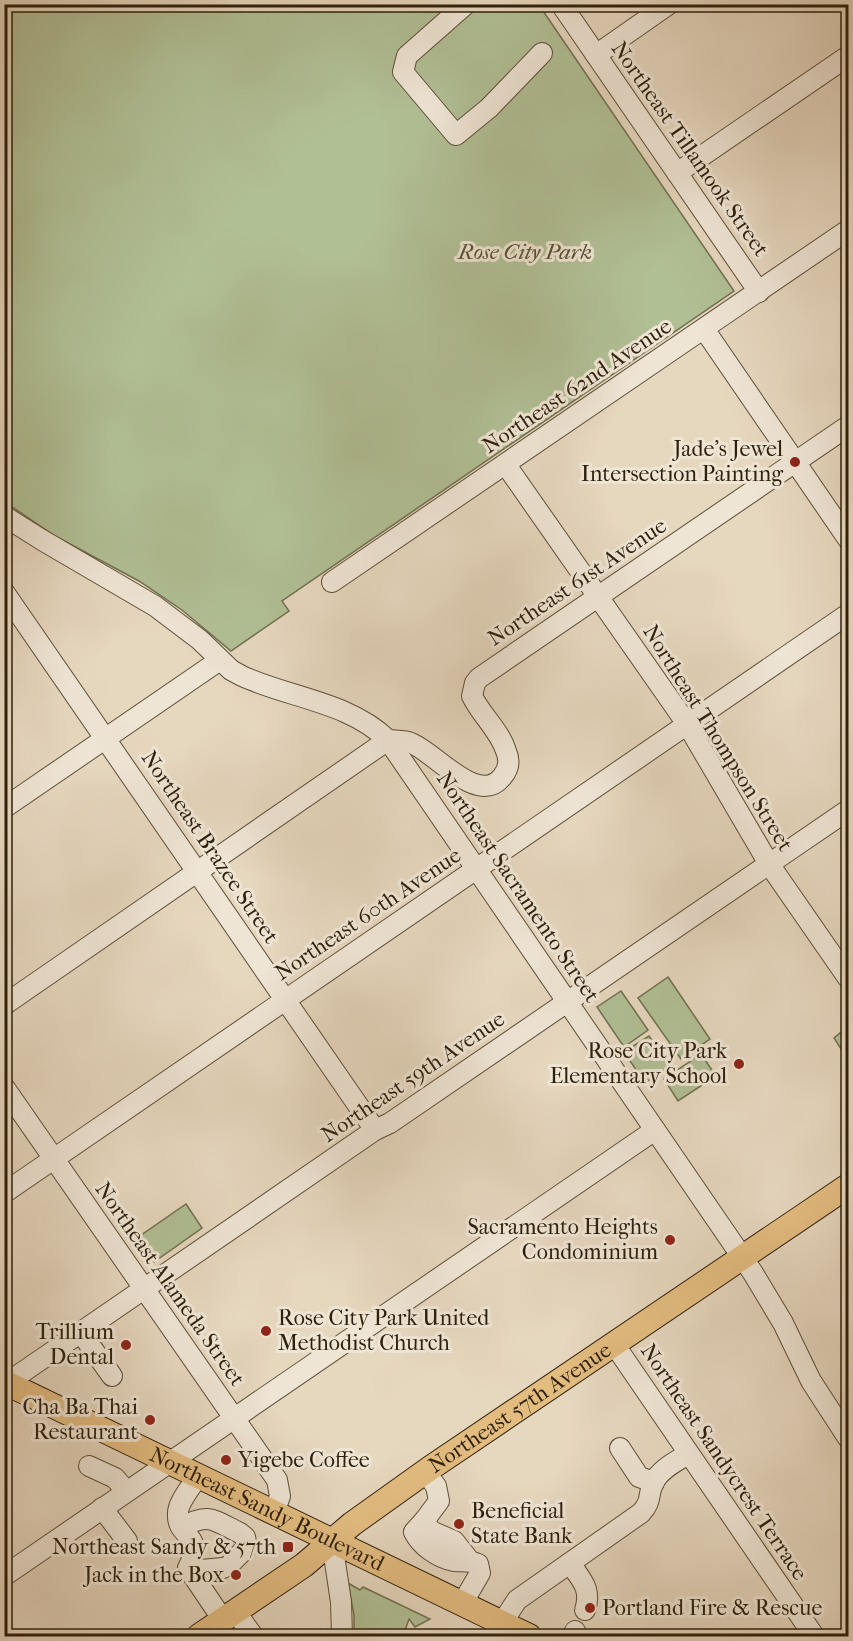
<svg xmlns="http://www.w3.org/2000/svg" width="853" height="1641" font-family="'IM FELL French Canon',serif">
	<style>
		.green { fill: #b1bf95; stroke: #707050; stroke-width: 1.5 }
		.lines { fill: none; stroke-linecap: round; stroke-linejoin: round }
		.minor-casing { stroke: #5c4e38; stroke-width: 22 }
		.major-casing { stroke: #2e200b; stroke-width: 26 }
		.minor { stroke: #efe5d5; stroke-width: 20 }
		.major { stroke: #e3bc80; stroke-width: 24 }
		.poi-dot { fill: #8f2418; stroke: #efe5d5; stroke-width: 2 }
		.labels { text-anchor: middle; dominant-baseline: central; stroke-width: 6; stroke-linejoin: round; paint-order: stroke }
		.street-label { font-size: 22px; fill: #2e200b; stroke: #efe5d5 }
		.park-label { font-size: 22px; font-style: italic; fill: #555034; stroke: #efe5d5 }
		.poi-label { font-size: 22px; fill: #2e200b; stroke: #efe5d5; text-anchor: end }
	</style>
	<rect width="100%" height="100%" fill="#e6d7bf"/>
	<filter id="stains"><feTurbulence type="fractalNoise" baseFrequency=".00333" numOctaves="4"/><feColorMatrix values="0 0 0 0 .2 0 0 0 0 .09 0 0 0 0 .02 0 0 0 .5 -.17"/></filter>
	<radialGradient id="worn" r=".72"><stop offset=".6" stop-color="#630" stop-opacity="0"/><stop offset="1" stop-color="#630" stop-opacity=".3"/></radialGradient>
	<g class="green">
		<path d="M4,5H539L734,291L282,601L289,611L231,651L182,610L139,581L55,536L5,502Z"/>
		<path d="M668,977L710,1039L681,1059L638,998Z"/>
		<path d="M621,991L648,1030L624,1047L597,1007Z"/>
		<path d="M841,1032L848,1042V1060L834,1038Z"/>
		<path d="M649,1036L670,1066L645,1083L624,1052Z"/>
		<path d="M701,1054L716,1076L678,1101L664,1079Z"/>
		<path d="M186,1204L202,1228L154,1262L137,1238Z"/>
		<path d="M348,1583L360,1590L363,1587L430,1619L415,1627L409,1619L403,1636H354V1615Z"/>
	</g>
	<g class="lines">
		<defs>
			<g id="minor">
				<path d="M466,4L407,56L403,72L456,135L489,108L542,53"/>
				<path d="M561,4L759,292"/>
				<path d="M596,55L669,4"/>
				<path d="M677,173L848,56"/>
				<path d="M704,329L848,539"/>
				<path d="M506,465L687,724L769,864L848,978"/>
				<path d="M4,516L42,540L155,606L200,640L231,670L242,676C290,698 349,702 388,740L753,1273L783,1323L811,1381L848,1438"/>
				<path d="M332,582L848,230"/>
				<path d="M4,592L375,1130"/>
				<path d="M4,808L220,660"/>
				<path d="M4,1005L388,740C395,741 404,740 411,743C435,752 478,807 502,777C509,769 510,760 506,751C500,731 481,715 472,696L475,683L479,678L848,426"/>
				<path d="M4,1087L277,1480L280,1496L274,1513"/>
				<path d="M4,1193L848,614"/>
				<path d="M81,1333L112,1376"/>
				<path d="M614,1344L814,1636"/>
				<path d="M4,1385L375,1130L390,1123L848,810"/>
				<path d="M620,1448L639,1477L654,1482"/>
				<path d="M89,1466L115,1478L126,1491"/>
				<path d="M425,1472L436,1486L439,1501L424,1521L431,1531L454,1541L469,1560"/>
				<path d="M198,1476C192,1486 178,1502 178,1513C176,1539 206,1532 188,1568L223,1620"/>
				<path d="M102,1508L127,1541"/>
				<path d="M424,1521L414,1532C421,1546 438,1558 454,1561C463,1562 469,1560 478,1564L480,1573L462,1604"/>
				<path d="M182,1528C208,1511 215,1521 240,1533L245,1537L247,1547L232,1562"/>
				<path d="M332,1542L341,1602L342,1636"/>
				<path d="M570,1563C581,1580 592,1588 585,1610"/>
				<path d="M4,1576L655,1130"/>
				<path d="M193,1576L201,1570L223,1568"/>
				<path d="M235,1611L253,1636"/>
				<path d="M502,1623L517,1600L641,1513C653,1500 647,1494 654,1482C660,1469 677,1461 688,1454"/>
				<path d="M4,1635L5,1636"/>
				<path d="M573,1636L575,1631"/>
			</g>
			<g id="major">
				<path id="s1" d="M4,1382L529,1636"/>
				<path id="s2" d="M199,1636L304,1565L352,1524L429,1469L848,1186"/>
			</g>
		</defs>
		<use href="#minor" class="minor-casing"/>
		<use href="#major" class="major-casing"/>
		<use href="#minor" class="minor"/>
		<use href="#major" class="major"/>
	</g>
	<g class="poi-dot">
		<circle cx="795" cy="462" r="6"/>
		<circle cx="739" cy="1064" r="6"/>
		<circle cx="670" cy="1240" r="6"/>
		<circle cx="266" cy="1331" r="6"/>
		<circle cx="126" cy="1345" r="6"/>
		<circle cx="150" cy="1420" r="6"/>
		<circle cx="226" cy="1460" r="6"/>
		<circle cx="459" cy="1524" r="6"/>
		<rect x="282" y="1541" width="12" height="12" rx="3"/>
		<circle cx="236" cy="1575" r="6"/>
		<circle cx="590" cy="1608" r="6"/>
	</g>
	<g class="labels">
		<g class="street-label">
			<text transform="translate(690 149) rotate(55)">Northeast Tillamook Street</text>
			<text transform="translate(577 386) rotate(-34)">Northeast 62nd Avenue</text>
			<text transform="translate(577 582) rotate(-34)">Northeast 61st Avenue</text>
			<text transform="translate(718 738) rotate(58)">Northeast Thompson Street</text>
			<text transform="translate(210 847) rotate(56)">Northeast Brazee Street</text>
			<text transform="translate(518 887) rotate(56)">Northeast Sacramento Street</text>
			<text transform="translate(368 914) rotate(-34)">Northeast 60th Avenue</text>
			<text transform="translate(413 1077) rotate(-34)">Northeast 59th Avenue</text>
			<text transform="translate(170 1284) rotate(55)">Northeast Alameda Street</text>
			<text stroke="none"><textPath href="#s2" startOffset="394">Northeast 57th Avenue</textPath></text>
			<text transform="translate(724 1462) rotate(56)">Northeast Sandycrest Terrace</text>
			<text stroke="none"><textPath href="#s1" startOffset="292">Northeast Sandy Boulevard</textPath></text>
		</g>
		<g class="park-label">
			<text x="525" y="252">Rose City Park</text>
		</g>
		<g class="poi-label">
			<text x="783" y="449">Jade's Jewel<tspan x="783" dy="25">Intersection Painting</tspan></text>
			<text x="727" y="1051">Rose City Park<tspan x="727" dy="25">Elementary School</tspan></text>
			<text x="658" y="1227">Sacramento Heights<tspan x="658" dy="25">Condominium</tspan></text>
			<text x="278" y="1318" text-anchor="start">Rose City Park United<tspan x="278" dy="25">Methodist Church</tspan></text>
			<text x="114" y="1332">Trillium<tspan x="114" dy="25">Dental</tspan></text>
			<text x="138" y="1407">Cha Ba Thai<tspan x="138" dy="25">Restaurant</tspan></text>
			<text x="238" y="1460" text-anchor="start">Yigebe Coffee</text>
			<text x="471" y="1511" text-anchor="start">Beneficial<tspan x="471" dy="25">State Bank</tspan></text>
			<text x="276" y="1547">Northeast Sandy &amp; 57th</text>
			<text x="224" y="1575">Jack in the Box</text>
			<text x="602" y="1608" text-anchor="start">Portland Fire &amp; Rescue</text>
		</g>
	</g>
	<rect width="853" height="1641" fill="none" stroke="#e6d7bf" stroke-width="24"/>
	<rect x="6" y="6" width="841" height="1629" fill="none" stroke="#2e200b" stroke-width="3"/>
	<rect x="12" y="12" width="829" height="1617" fill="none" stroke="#2e200b" stroke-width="1.5"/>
	<rect width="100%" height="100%" filter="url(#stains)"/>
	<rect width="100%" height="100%" fill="url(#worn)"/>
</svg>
